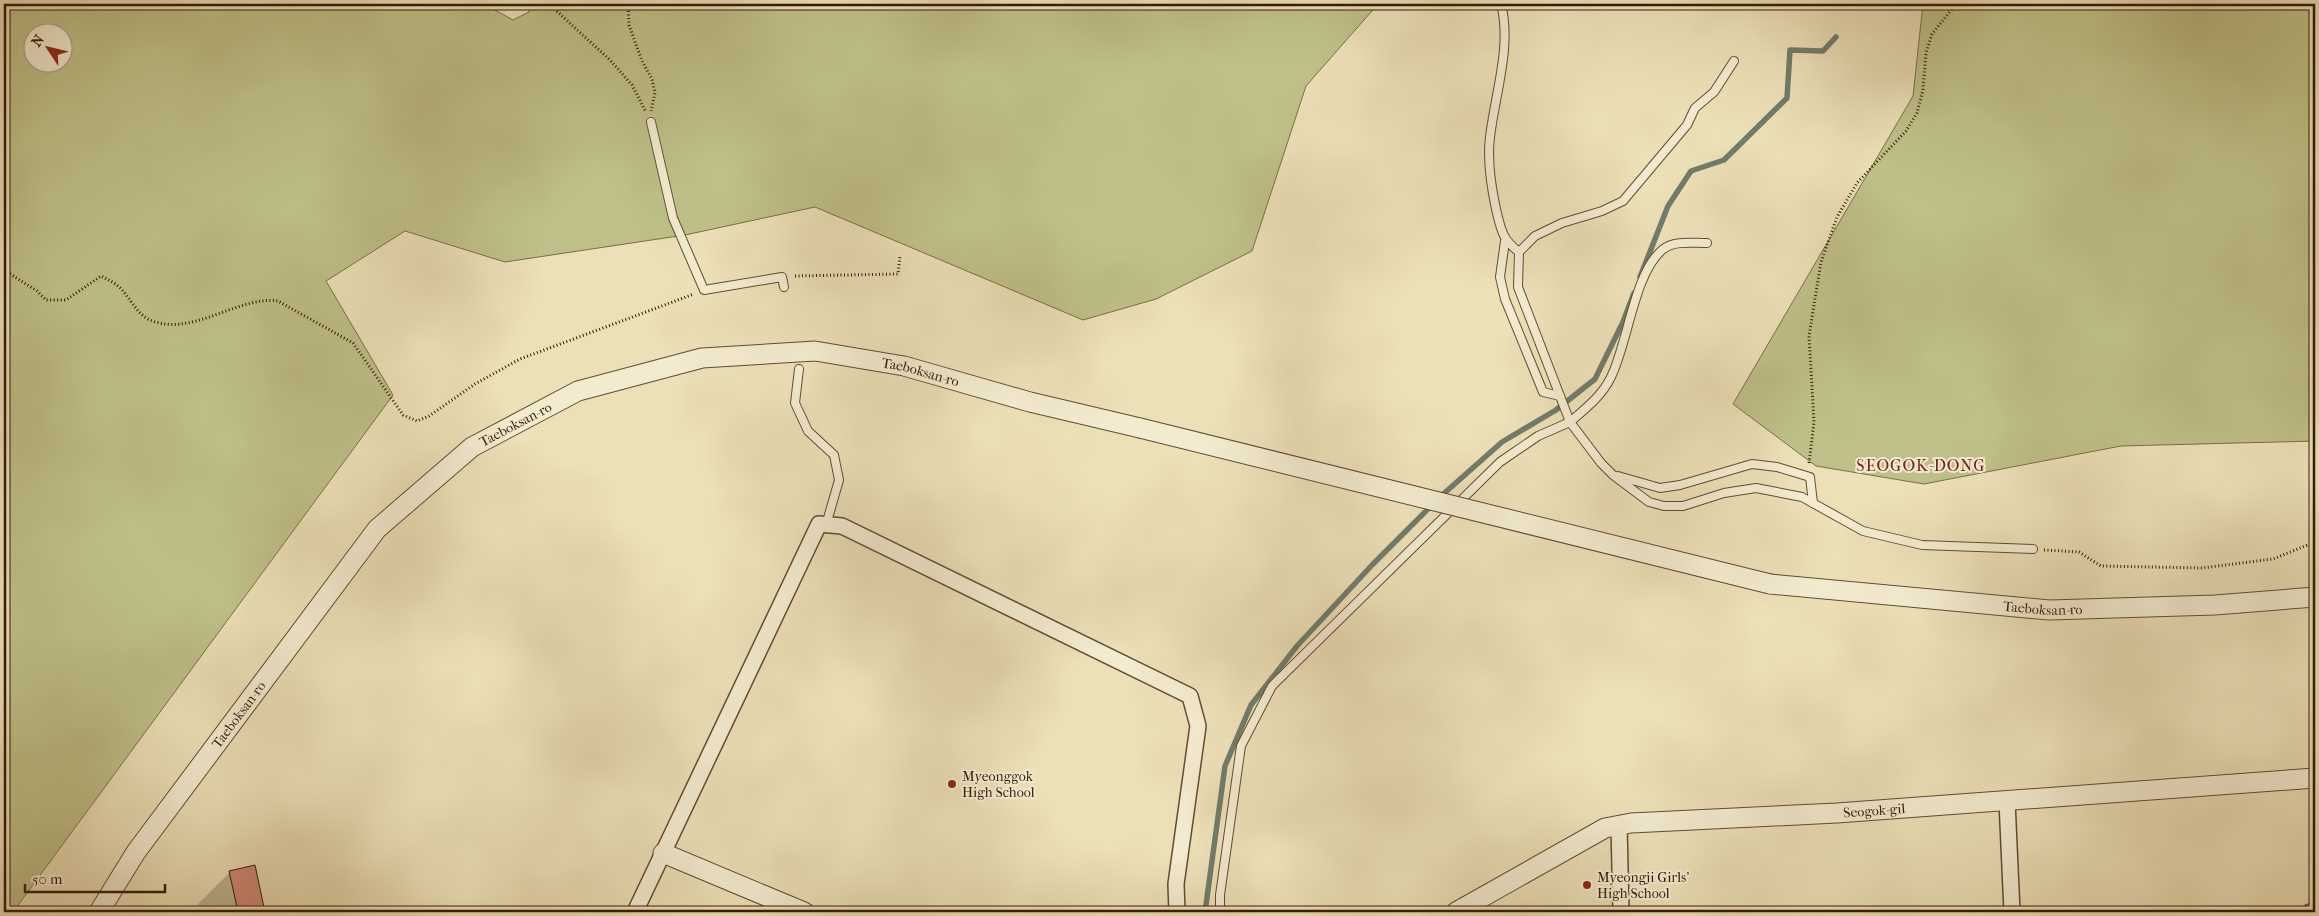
<svg xmlns="http://www.w3.org/2000/svg" width="2319" height="916" font-family="'IM FELL French Canon',serif">
	<style>
		.green { fill: #bfc089; stroke: #796d48; fill-rule: evenodd }
		.shadow { fill: #0003 }
		.lines { fill: none; stroke-linecap: round; stroke-linejoin: round }
		.stream { stroke: #707c6c; stroke-width: 5.5 }
		.building { fill: #d08875; stroke: #331a06 }
		.service-casing { stroke: #614c32; stroke-width: 10 }
		.minor-casing { stroke: #614c32; stroke-width: 18 }
		.tertiary-casing { stroke: #614c32; stroke-width: 21 }
		.path { stroke: #331a06; stroke-width: 3; stroke-dasharray: 1 2.5; stroke-linecap: butt }
		.service { stroke: #f3ebd0; stroke-width: 8 }
		.minor { stroke: #f3ebd0; stroke-width: 15 }
		.tertiary { stroke: #f3ebd0; stroke-width: 19 }
		.tertiary-bridge-casing { stroke: #614c32; stroke-width: 21; stroke-linecap: butt }
		.tertiary-bridge { stroke: #f3ebd0; stroke-width: 19 }
		.poi-dot { fill: #8f2418; stroke: #f3ebd0; stroke-width: 2 }
		.labels { text-anchor: middle; dominant-baseline: central; stroke-width: 4; stroke-linejoin: round; paint-order: stroke }
		.street-label { font-size: 14px; fill: #331a06; stroke: #f3ebd0 }
		.poi-label { font-size: 14px; fill: #331a06; stroke: #f3ebd0; text-anchor: start }
		.quarter-label { font-size: 16px; letter-spacing: 1px; fill: #7a1f14; stroke: #f3ebd0 }
	</style>
	<rect width="100%" height="100%" fill="#ece0b7"/>
	<filter id="stains"><feTurbulence type="fractalNoise" baseFrequency=".004" numOctaves="4"/><feColorMatrix values="0 0 0 0 .2 0 0 0 0 .09 0 0 0 0 .02 0 0 0 .5 -.17"/></filter>
	<radialGradient id="worn" r=".72"><stop offset=".6" stop-color="#630" stop-opacity="0"/><stop offset="1" stop-color="#630" stop-opacity=".3"/></radialGradient>
	<g class="green">
		<path d="M4,4H484L513,20L529,12L527,4H1378L1306,86L1252,251L1156,299L1083,320L815,207L685,235L505,262L405,231L326,281L393,395L13,912H4ZM32,32H62V62H32Z"/>
		<path d="M1923,4H2315V441L2121,446L1924,484L1816,466L1733,404L1913,96Z"/>
	</g>
	<path class="shadow" d="M254,867L263,912H200L198,904L230,872Z"/>
	<g class="lines">
		<g class="stream">
			<path d="M1640,277L1668,206L1691,171L1724,160L1787,98L1790,50L1823,51L1836,37"/>
			<path d="M1440,497L1502,442L1556,410L1595,379L1623,322L1634,293"/>
			<path d="M1205,912L1225,766L1251,705L1297,646L1373,564L1433,504"/>
		</g>
	</g>
	<path class="building" d="M255,865L265,912H238L229,871Z"/>
	<g class="lines">
		<defs>
			<g id="service">
				<path d="M651,122L673,218L704,290L782,277L784,287"/>
				<path d="M1505,241L1500,277L1505,299L1543,392L1560,396"/>
				<path d="M1707,243C1692,243 1674,240 1662,250C1634,274 1628,343 1611,377C1602,396 1586,408 1570,422L1601,463L1613,475L1649,502L1664,506H1683L1724,493L1756,488L1802,497L1863,531L1922,545L2033,549"/>
				<path d="M1519,252L1535,236L1562,223L1602,211L1623,201L1687,125L1695,108L1714,92L1734,61"/>
				<path d="M799,369L795,403L808,431L834,455L839,480L826,525"/>
				<path d="M1618,476L1660,488L1680,485L1752,464L1777,467L1810,477L1813,503"/>
				<path d="M1220,912V895L1241,746L1272,686L1500,462L1538,436L1570,422L1518,287L1519,252C1502,239 1501,230 1496,209C1491,186 1487,161 1490,137C1495,94 1512,46 1501,4"/>
			</g>
			<g id="minor">
				<path d="M2007,801L2012,912"/>
				<path d="M1619,826L1621,912"/>
				<path d="M635,912L819,524L842,526L1190,696L1198,726L1176,884L1177,912"/>
				<path d="M2310,912L2315,911"/>
			</g>
			<g id="tertiary">
				<path id="s1" d="M1770,584L2049,610L2215,605L2315,597"/>
				<path d="M663,853L804,912"/>
				<path id="s2" d="M99,912L136,852L377,529L472,447L578,391L702,358L815,351L904,366L1030,402L1140,428"/>
				<path id="s3" d="M1456,912L1605,828L1631,823L1837,813L2315,778"/>
			</g>
		</defs>
		<use href="#service" class="service-casing"/>
		<use href="#minor" class="minor-casing"/>
		<use href="#tertiary" class="tertiary-casing"/>
		<g class="path">
			<path d="M549,4L610,60L632,85L646,112"/>
			<path d="M628,4L629,25L642,61L652,79L655,93L651,111"/>
			<path d="M4,270L37,291L46,300H66L101,276C107,279 113,282 118,286C129,295 136,314 150,320C192,338 239,295 278,301L353,343L403,415L417,421L429,416L475,384L520,359L694,294"/>
			<path d="M795,276L898,274L900,256"/>
			<path d="M1809,463L1814,422L1809,336L1821,262L1837,217L1857,183L1906,131L1917,113L1923,90L1926,53L1932,34L1956,4"/>
			<path d="M2044,550L2079,552L2101,566L2202,568L2273,559L2315,542"/>
		</g>
		<use href="#service" class="service"/>
		<use href="#minor" class="minor"/>
		<use href="#tertiary" class="tertiary"/>
		<defs>
			<path id="tertiary-bridge" d="M1140,428L1770,584"/>
		</defs>
		<use href="#tertiary-bridge" class="tertiary-bridge-casing"/>
		<use href="#tertiary-bridge" class="tertiary-bridge"/>
	</g>
	<g class="poi-dot">
		<circle cx="952" cy="784" r="5"/>
		<circle cx="1587" cy="885" r="5"/>
	</g>
	<g class="labels">
		<g class="street-label">
			<text stroke="none"><textPath href="#s2" startOffset="1068">Taeboksan-ro</textPath></text>
			<text stroke="none"><textPath href="#s2" startOffset="648">Taeboksan-ro</textPath></text>
			<text stroke="none"><textPath href="#s1" startOffset="274">Taeboksan-ro</textPath></text>
			<text stroke="none"><textPath href="#s2" startOffset="242">Taeboksan-ro</textPath></text>
			<text stroke="none"><textPath href="#s3" startOffset="441">Seogok-gil</textPath></text>
		</g>
		<g class="poi-label">
			<text x="962" y="776">Myeonggok<tspan x="962" dy="16">High School</tspan></text>
			<text x="1597" y="877">Myeongji Girls'<tspan x="1597" dy="16">High School</tspan></text>
		</g>
		<g class="quarter-label">
			<text x="1921" y="465">SEOGOK-DONG</text>
		</g>
	</g>
	<rect width="2319" height="916" fill="none" stroke="#ece0b7" stroke-width="20"/>
	<rect x="5" y="5" width="2309" height="906" fill="none" stroke="#331a06" stroke-width="2.5"/>
	<rect x="10" y="10" width="2299" height="896" fill="none" stroke="#331a06"/>
	<g transform="translate(48 48) rotate(305)"><circle r="24" fill="#f3ebd0" stroke="#a6977f"/>
	<path d="M0-4L9 19L0 12L-9 19Z" fill="#8f2418"/>
	<text y="-8" font-size="14" font-weight="bold" text-anchor="middle" fill="#331a06">N</text>
	</g>
	<path d="M25 884v8h140v-8" fill="none" stroke="#331a06" stroke-width="2.5"/>
	<text x="32" y="884" font-size="15" fill="#331a06" stroke="#f3ebd0" stroke-width="4" paint-order="stroke">50 m</text>
	<rect width="100%" height="100%" filter="url(#stains)"/>
	<rect width="100%" height="100%" fill="url(#worn)"/>
</svg>
